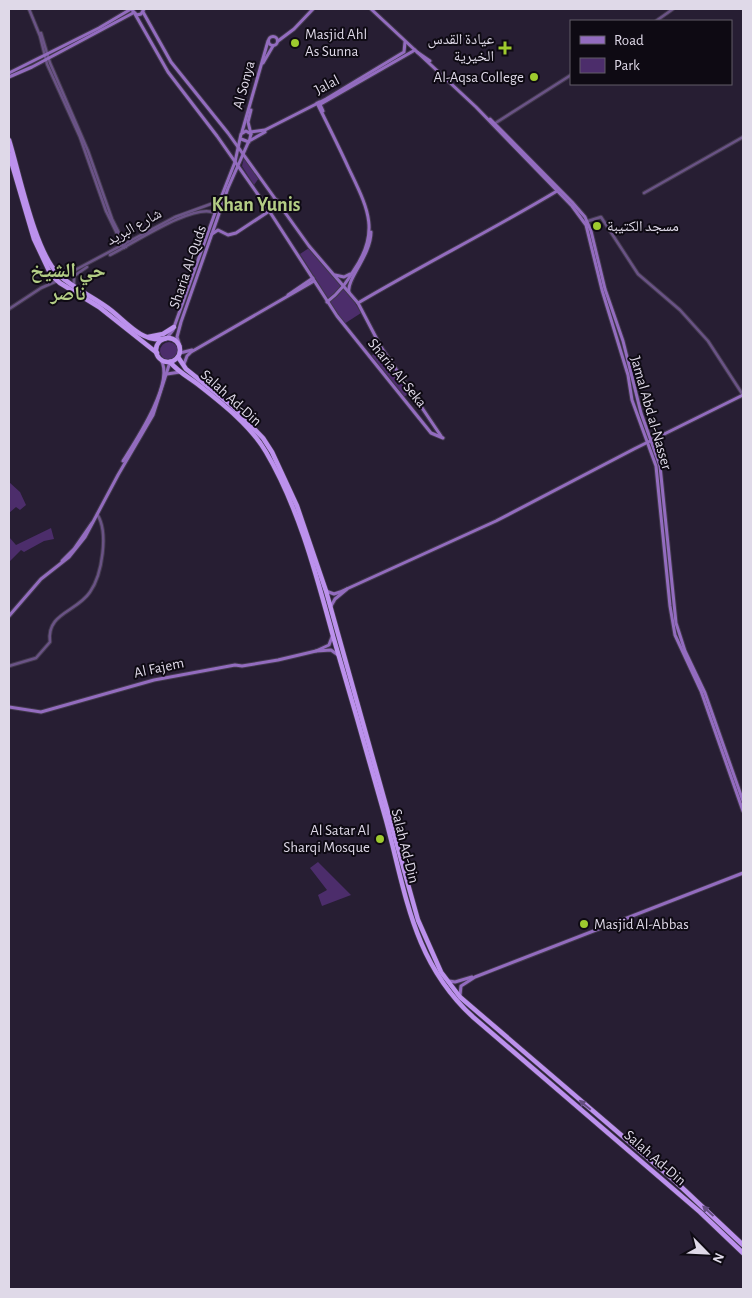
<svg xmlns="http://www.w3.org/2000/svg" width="752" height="1298" font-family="'Alegreya Sans','Noto Naskh Arabic',sans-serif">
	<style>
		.green { fill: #4c2d6b }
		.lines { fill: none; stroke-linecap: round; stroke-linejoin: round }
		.tertiary-casing { stroke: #41384c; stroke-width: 4.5 }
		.secondary-casing { stroke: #41384c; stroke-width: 5 }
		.trunk-casing { stroke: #41384c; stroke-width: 6 }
		.tertiary { stroke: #6a5386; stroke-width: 2.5 }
		.secondary { stroke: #936cbf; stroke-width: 3 }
		.trunk { stroke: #bc91ed; stroke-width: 4.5 }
		.oneway { fill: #654e80 }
		.poi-dot { fill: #9eca2e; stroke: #0e0a13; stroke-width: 2 }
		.labels { text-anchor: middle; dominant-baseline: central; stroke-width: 4; stroke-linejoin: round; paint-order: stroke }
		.poi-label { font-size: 15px; fill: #dfd9e8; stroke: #0e0a13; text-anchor: start }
		.street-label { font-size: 15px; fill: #dfd9e8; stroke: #0e0a13 }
		.district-label { font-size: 20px; font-weight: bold; fill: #b3cd85; stroke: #0e0a13 }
	</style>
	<rect width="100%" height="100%" fill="#271e33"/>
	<g class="green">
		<path d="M244,158L259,178L254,185L242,166Z"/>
		<path d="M309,248L351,296L361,313L344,324L300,254Z"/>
		<circle cx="169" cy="351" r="9"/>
		<path d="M379,349L411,392L404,397L370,357Z"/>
		<path d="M9,482L20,492L26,505L20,510L16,507L9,513Z"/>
		<path d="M51,528L54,539L44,541L24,552L21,550L9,562V537L16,545Z"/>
		<path d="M318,862L351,895L322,906L318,895L327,890L310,868Z"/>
	</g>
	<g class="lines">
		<defs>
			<g id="tertiary">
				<path d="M29,9L40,36L47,64L80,137L106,211L124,248"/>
				<path d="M656,21L673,9"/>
				<path d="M41,33L50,63L88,151L112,219L126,247"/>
				<path d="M494,124L571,75"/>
				<path d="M644,193L743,137"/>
				<path d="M585,222L601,217L638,274L680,310L708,341L743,395"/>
				<path d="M110,255C131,245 194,202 215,213"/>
				<path d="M62,277L175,217L219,201"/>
				<path d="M74,285V276L87,267"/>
				<path d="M9,309L41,288L57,281"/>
				<path d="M9,666L36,658L50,642C46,613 77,612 90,592C102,575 109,532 97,514"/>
			</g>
			<g id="secondary">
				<path d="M131,9L137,15L141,14L144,9"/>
				<path d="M371,9L476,107L572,206L586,225L602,290L628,375L632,400L656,466L670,606L675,635L701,691L743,811"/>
				<path d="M143,12L171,62L228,133L309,246L358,303L381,347L441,436"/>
				<path d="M135,14L168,72L217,136L266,206L337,316L431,433L443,438"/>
				<circle cx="273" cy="41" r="4.5"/>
				<path d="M278,41L294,29L313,9"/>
				<path d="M417,52L430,61"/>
				<path d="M263,63L273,46"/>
				<path d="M9,73L99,28L131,9"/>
				<path d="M9,77L32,67L133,13"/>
				<path d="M319,102L323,111"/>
				<path d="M317,103C328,125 339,147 349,169C367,207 381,231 354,270C346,283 340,292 327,302"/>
				<path d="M319,105L415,50"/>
				<path d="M251,110L248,122L251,134"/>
				<path d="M490,119L572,202L585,217L591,231L605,289L623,341L641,413L660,466L676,623L685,651L705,693L743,801"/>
				<path d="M242,132L268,41"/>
				<path d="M250,132L265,130L326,99L404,52L405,42"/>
				<path d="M251,140L265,132"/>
				<path d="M267,207L274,206L277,200"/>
				<path d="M212,234L218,230L228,235L236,233L280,204"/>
				<path d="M335,275L344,277L350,274"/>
				<path d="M349,292C346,280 371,255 371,232"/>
				<path d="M288,295L313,278"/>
				<path d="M358,303C424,264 492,230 557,191"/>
				<path d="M166,339L173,330L215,213L235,162L241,134L246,131L251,134L249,142L241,139"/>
				<path d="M180,346L177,337L181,322L228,188L248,143"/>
				<path d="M180,353L192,350"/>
				<path d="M184,364L187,356L191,352L314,281"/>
				<path d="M167,374L180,372"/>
				<path d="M123,461C135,442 175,382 161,360"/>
				<path d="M62,561L74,549L92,523"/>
				<path d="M326,591L334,594L340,592L496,521L634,449L743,395"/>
				<path d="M331,606L335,599L347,589"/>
				<path d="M9,616L41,579L69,557L85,537L118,475L153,415L170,362"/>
				<path d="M316,651L331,650L338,655"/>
				<path d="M9,707L41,712L154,680L235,665L242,666L278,660L316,651L329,645L332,637"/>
				<path d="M449,981L455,982L472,977"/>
				<path d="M460,995L461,986L475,977L743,873"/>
			</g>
			<g id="trunk">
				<path d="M9,140C19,172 35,253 59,275C74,289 96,298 112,311C128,324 142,342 164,339"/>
				<path d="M9,154L34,239L51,275L60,283L99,307L157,353"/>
				<path d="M148,337L163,334L174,327"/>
				<circle cx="168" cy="350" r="12"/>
				<path d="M178,357L186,369L231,405L263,438L272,452L297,506L326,591L418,920L441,972L460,997L676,1182L743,1245"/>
				<path d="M170,362C178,372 190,378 200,386C223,404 251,426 266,452C299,508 316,574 333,636C351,697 369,759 386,820C406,894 413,962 473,1017L700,1212L743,1253"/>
			</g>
		</defs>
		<use href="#tertiary" class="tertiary-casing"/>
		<use href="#secondary" class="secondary-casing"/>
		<use href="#trunk" class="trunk-casing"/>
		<use href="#tertiary" class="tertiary"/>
		<use href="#secondary" class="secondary"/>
		<use href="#trunk" class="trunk"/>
	</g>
	<defs><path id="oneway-solid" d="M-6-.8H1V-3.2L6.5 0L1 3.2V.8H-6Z" transform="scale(1.25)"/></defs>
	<g class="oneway">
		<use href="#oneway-solid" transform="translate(585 1105) rotate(-140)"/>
		<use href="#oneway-solid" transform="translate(708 1211) rotate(-137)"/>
	</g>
	<g class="poi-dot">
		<circle cx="295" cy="43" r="5"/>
		<path d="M502.5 40.5h5v5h5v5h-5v5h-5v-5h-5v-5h5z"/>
		<circle cx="534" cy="77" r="5"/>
		<circle cx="597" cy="226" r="5"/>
		<circle cx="380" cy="839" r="5"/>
		<circle cx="584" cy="924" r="5"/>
	</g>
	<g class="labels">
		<g class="poi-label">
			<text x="305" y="34">Masjid Ahl<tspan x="305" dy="17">As Sunna</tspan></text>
			<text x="494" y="39" text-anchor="end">عيادة القدس<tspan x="494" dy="17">الخيرية</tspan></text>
			<text x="524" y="77" text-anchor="end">Al-Aqsa College</text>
			<text x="607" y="226">مسجد الكتيبة</text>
			<text x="370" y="830" text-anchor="end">Al Satar Al<tspan x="370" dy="17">Sharqi Mosque</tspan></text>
			<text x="594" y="924">Masjid Al-Abbas</text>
		</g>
		<g class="street-label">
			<text transform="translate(244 85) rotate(-75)">Al Sonya</text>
			<text transform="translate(327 85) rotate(-28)">Jalal</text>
			<text transform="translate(134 227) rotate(-29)">شارع البريد</text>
			<text transform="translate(188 267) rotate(-71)">Sharia Al-Quds</text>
			<text transform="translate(397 373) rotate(51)">Sharia Al-Seka</text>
			<text transform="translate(231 398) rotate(42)">Salah Ad-Din</text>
			<text transform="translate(651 413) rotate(74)">Jamal Abd al-Nasser</text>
			<text transform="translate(159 668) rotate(-12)">Al Fajem</text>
			<text transform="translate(405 846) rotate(76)">Salah Ad-Din</text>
			<text transform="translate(655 1158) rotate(41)">Salah Ad-Din</text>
		</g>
		<g class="district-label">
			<text x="256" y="205">Khan Yunis</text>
			<text x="68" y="271">حي الشيخ<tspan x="68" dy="23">ناصر</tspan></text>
		</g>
	</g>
	<rect width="752" height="1298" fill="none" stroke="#dfd9e8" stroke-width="20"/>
	<rect x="570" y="20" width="162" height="65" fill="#0e0a13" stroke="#625d68"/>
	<rect x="580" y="36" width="25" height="8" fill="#936cbf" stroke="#625d68"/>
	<text x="614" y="45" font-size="15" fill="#dfd9e8">Road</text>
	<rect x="580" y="58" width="25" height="15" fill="#4c2d6b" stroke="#625d68"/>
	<text x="614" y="70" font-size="15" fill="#dfd9e8">Park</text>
	<g transform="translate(707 1253) rotate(114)" stroke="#0e0a13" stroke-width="4" paint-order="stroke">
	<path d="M0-4L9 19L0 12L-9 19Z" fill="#dfd9e8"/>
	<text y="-8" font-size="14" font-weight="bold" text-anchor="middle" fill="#dfd9e8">N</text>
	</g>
</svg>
